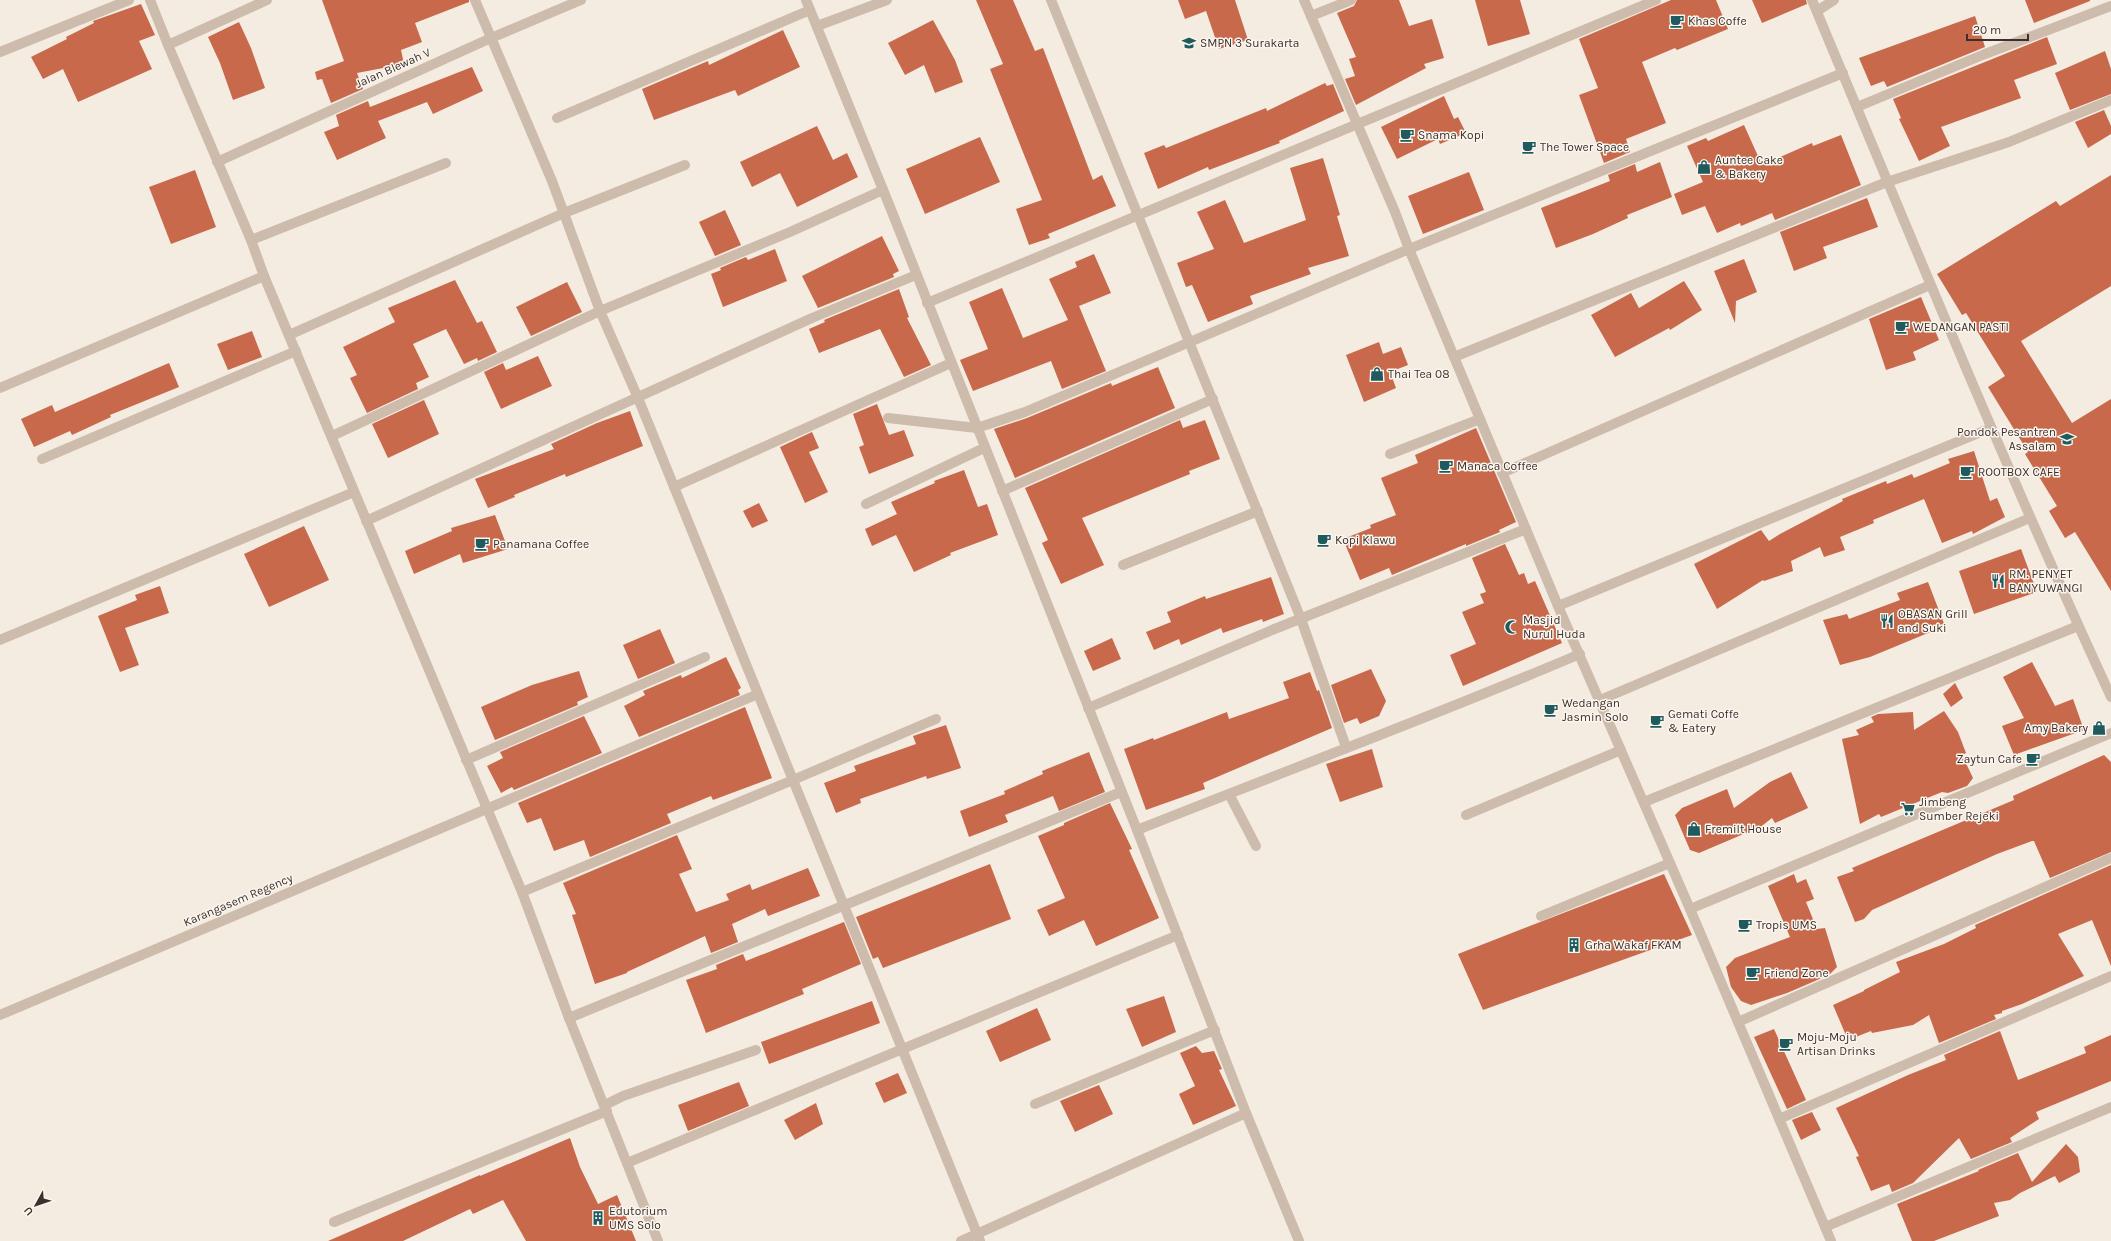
<svg xmlns="http://www.w3.org/2000/svg" width="2111" height="1241" font-family="Karla,sans-serif">
	<style>
		.building { fill: #c8694b }
		.lines { fill: none; stroke-linecap: round; stroke-linejoin: round }
		.service { stroke: #cdbbac; stroke-width: 10 }
		.minor { stroke: #cdbbac; stroke-width: 10 }
		.tertiary { stroke: #cdbbac; stroke-width: 10 }
		.labels { text-anchor: middle; dominant-baseline: central; stroke-width: 3; stroke-linejoin: round; paint-order: stroke }
		.poi-label { font-size: 12px; fill: #3b302b; stroke: #fbf5ee; text-anchor: start }
		.street-label { font-size: 12px; fill: #3b302b; stroke: #fbf5ee }
	</style>
	<rect width="100%" height="100%" fill="#f4ebe1"/>
	<g class="building">
		<path d="M322,0H469V2L415,23L422,42L401,50L404,64L357,73L363,89L331,103L322,79L317,80L315,72L344,61Z"/>
		<path d="M976,0H1013L1035,51L1043,48L1093,180L1102,175L1116,206L1048,234L1050,238L1029,245L1016,209L1042,200L990,69L1003,64Z"/>
		<path d="M1178,0H1235L1248,40L1219,49L1206,11L1185,19Z"/>
		<path d="M1357,0H1399L1409,26L1432,19L1444,58L1424,64L1426,68L1356,105L1345,79L1355,76L1349,59L1356,57L1337,13L1354,6Z"/>
		<path d="M1475,0H1520L1530,34L1488,46Z"/>
		<path d="M1671,0H1716L1728,29L1677,50L1675,48L1642,62L1666,123L1626,139L1630,152L1604,163L1579,95L1598,88L1579,39Z"/>
		<path d="M1752,0H1806L1807,4L1762,23Z"/>
		<path d="M2025,0H2090V1L2034,23Z"/>
		<path d="M141,4L155,35L139,41L152,69L78,102L63,69L43,79L31,57L67,39L66,37L94,23L93,21Z"/>
		<path d="M1975,16L1985,47L1887,87L1884,81L1871,86L1859,58Z"/>
		<path d="M933,20L955,60L963,82L935,93L924,65L905,75L888,43Z"/>
		<path d="M239,22L251,48L265,88L233,100L220,63L208,37Z"/>
		<path d="M783,30L800,67L738,96L735,90L654,120L642,89L708,61L709,65Z"/>
		<path d="M2047,37L2057,64L2014,80L2021,98L1941,127L1950,146L1919,161L1899,119L1901,118L1893,99Z"/>
		<path d="M2105,51L2111,69V94L2070,110L2055,73Z"/>
		<path d="M472,67L483,91L433,114L427,102L378,121L386,138L337,160L324,132L339,126L336,115L368,101L370,107Z"/>
		<path d="M1325,83L1327,86L1333,84L1344,111L1279,141L1280,143L1209,170L1208,167L1158,189L1144,153L1164,145L1166,148L1266,108L1267,111Z"/>
		<path d="M1444,96L1454,119L1458,117L1466,133L1440,144L1438,139L1397,159L1381,127Z"/>
		<path d="M2104,110L2111,126V134L2088,148L2075,122Z"/>
		<path d="M1744,125L1762,165L1812,143L1813,146L1841,135L1861,185L1775,220L1772,213L1741,226L1740,223L1717,233L1705,206L1682,215L1674,194L1703,182L1687,146L1706,138L1708,141Z"/>
		<path d="M817,126L833,160L847,153L858,177L797,207L780,173L752,187L740,162Z"/>
		<path d="M980,137L1000,182L925,214L906,169Z"/>
		<path d="M1323,158L1340,215L1337,216L1349,256L1308,268L1311,274L1250,296L1253,304L1208,322L1192,285L1186,287L1177,263L1214,249L1197,212L1225,200L1244,243L1306,220L1290,168Z"/>
		<path d="M1660,162L1672,197L1627,215L1628,218L1593,234L1556,248L1541,208L1610,181L1608,175L1635,164L1637,172Z"/>
		<path d="M195,170L216,227L171,244L149,187Z"/>
		<path d="M1469,172L1484,210L1423,234L1408,196Z"/>
		<path d="M2111,175V286L2021,341L2072,423L2111,399V591L2075,532L2065,538L2049,511L2057,506L2025,454L2028,452L1988,387L2005,376L1966,313L1962,315L1937,274L2056,201L2060,206Z"/>
		<path d="M1867,198L1878,227L1823,247L1827,258L1794,271L1780,232Z"/>
		<path d="M725,210L741,245L715,256L699,222Z"/>
		<path d="M882,236L899,271L893,274L894,277L818,308L802,276Z"/>
		<path d="M775,249L787,281L723,307L711,274L721,270L720,268L746,257L748,260Z"/>
		<path d="M1094,254L1111,293L1079,306L1106,371L1062,389L1051,361L973,391L960,360L988,349L969,302L1002,288L1023,338L1068,320L1049,279L1077,267L1075,262Z"/>
		<path d="M1744,259L1757,292L1736,301L1735,323L1714,271Z"/>
		<path d="M455,280L477,323L482,321L497,352L478,361L477,358L464,364L446,329L413,344L429,377L416,383L418,389L367,413L350,378L357,375L343,347L395,322L388,308Z"/>
		<path d="M1684,281L1702,310L1670,330L1669,328L1615,357L1591,315L1631,293L1639,308Z"/>
		<path d="M567,282L582,312L531,336L516,307Z"/>
		<path d="M899,289L909,317L907,318L931,365L904,377L880,329L819,353L809,329L825,322L824,320Z"/>
		<path d="M1921,297L1939,340L1913,352L1916,360L1886,370L1869,319Z"/>
		<path d="M252,331L262,357L228,370L217,344Z"/>
		<path d="M1379,342L1383,354L1401,347L1408,365L1390,372L1396,388L1364,402L1346,355Z"/>
		<path d="M538,356L552,386L501,409L484,372L503,363L506,370Z"/>
		<path d="M169,363L179,387L110,415L111,417L72,435L70,431L34,447L21,419L52,405L55,412Z"/>
		<path d="M1158,367L1175,408L1015,478L994,429L1027,418L1111,383L1112,386Z"/>
		<path d="M424,400L439,434L388,458L372,424Z"/>
		<path d="M877,404L889,435L904,430L914,456L869,474L859,447L864,445L853,414Z"/>
		<path d="M630,411L643,446L566,477L565,474L514,495L515,497L488,508L475,479L554,449L551,444L597,423Z"/>
		<path d="M1180,420L1183,428L1205,420L1220,459L1189,471L1190,474L1082,518L1104,565L1061,584L1042,543L1048,540L1025,488Z"/>
		<path d="M1476,428L1516,522L1499,530L1500,532L1466,546V544L1392,575L1389,568L1360,580L1343,539L1371,528L1370,525L1396,515L1381,478L1418,463L1415,455Z"/>
		<path d="M812,432L819,448L809,452L828,492L805,503L780,447Z"/>
		<path d="M1974,451L1990,501L1997,498L2005,517L1973,534L1972,531L1942,543L1924,499L1873,520L1874,523L1840,537L1845,550L1824,557L1820,547L1791,561L1793,571L1764,581L1763,580L1717,609L1694,564L1761,530L1769,541L1780,534L1843,501L1842,499L1886,481L1887,484L1912,474L1914,478L1950,463L1948,459Z"/>
		<path d="M964,470L978,507L987,504L998,535L950,553L951,555L914,572L896,535L872,546L865,529L897,514L891,502L935,483L934,481Z"/>
		<path d="M759,503L768,521L752,528L743,511Z"/>
		<path d="M495,515L508,549L463,563L460,554L414,574L405,551L452,531L451,528Z"/>
		<path d="M304,526L329,580L269,607L244,554Z"/>
		<path d="M1505,544L1519,575L1524,573L1528,584L1535,581L1562,643L1463,686L1450,655L1476,644L1462,612L1484,603L1480,594L1486,592L1472,558Z"/>
		<path d="M2021,549L2037,592L1974,614L1959,571Z"/>
		<path d="M1271,577L1284,614L1263,622L1262,619L1223,633L1221,628L1181,645L1179,639L1154,650L1146,632L1171,622L1167,612L1205,596L1206,599Z"/>
		<path d="M1928,582L1945,626L1870,657L1840,665L1823,620L1847,614L1849,619L1900,600L1897,593Z"/>
		<path d="M160,586L169,613L125,628L139,665L120,672L98,616L137,600L135,595Z"/>
		<path d="M660,629L675,663L638,679L623,645Z"/>
		<path d="M1112,638L1121,659L1093,671L1084,651Z"/>
		<path d="M726,657L741,688L738,690L740,695L639,737L624,706L645,695L643,691L681,675L682,678Z"/>
		<path d="M2032,662L2055,706L2073,699L2084,730L2014,755L2002,726L2024,718L2003,677Z"/>
		<path d="M1371,669L1386,701L1379,716L1360,724L1357,718L1344,723L1331,685Z"/>
		<path d="M579,671L588,697L577,702L578,705L495,740L481,707L532,685Z"/>
		<path d="M1310,672L1317,691L1319,690L1332,728L1203,783L1205,789L1146,810L1124,749L1153,738L1154,740L1227,712L1229,719L1289,698L1283,682Z"/>
		<path d="M1955,683L1963,698L1951,707L1943,694Z"/>
		<path d="M745,707L772,778L713,800L711,796L667,814L671,823L590,857L584,840L554,851L541,818L527,823L518,803Z"/>
		<path d="M1944,711L1958,732L1966,753L1962,755L1973,778L1967,786L1948,793L1942,792L1881,817L1879,814L1860,824L1842,739L1859,735L1856,730L1874,722L1871,717L1878,714L1913,712L1914,730Z"/>
		<path d="M584,716L602,753L514,790L512,787L501,793L487,766L503,758L500,752Z"/>
		<path d="M946,725L961,768L927,779L926,776L860,799L861,803L836,813L824,783L856,771L854,766L916,744L913,736Z"/>
		<path d="M1372,749L1383,787L1340,802L1326,764Z"/>
		<path d="M1089,752L1105,792L1059,811L1053,796L1005,815L1008,822L969,837L960,811L1005,794L1004,791L1043,774L1042,771Z"/>
		<path d="M2104,755L2111,762V852L2050,878L2034,841H2032L1997,854L1872,910L1864,919L1855,922L1837,877L1854,871L1852,868L2014,800L2013,796Z"/>
		<path d="M1791,772L1808,808L1775,823L1772,818L1754,832L1753,830L1699,853L1690,850L1675,815L1682,808L1727,789L1734,808L1770,782Z"/>
		<path d="M1110,803L1132,849L1129,850L1159,918L1096,946L1084,920L1049,936L1037,910L1065,898L1038,836L1064,825V823Z"/>
		<path d="M677,835L692,869L679,874L696,912L729,900L726,894L750,884L752,890L808,868L820,896L768,916L765,909L732,924L738,942L711,953L705,936L627,972V973L595,984L572,915L576,914L563,883Z"/>
		<path d="M990,864L1011,919L883,968L878,957L873,959L856,917Z"/>
		<path d="M2111,865V966L2092,920L2058,934L2084,976L2022,1004L2002,1011V1013L1994,1015L1996,1019L1939,1043L1929,1015L1913,1025L1872,1033L1871,1031L1848,1040L1833,1005L1864,991V990L1900,972L1896,962L1944,944L1976,928L1975,925Z"/>
		<path d="M1664,874L1692,935L1483,1010L1458,954Z"/>
		<path d="M1794,874L1797,883L1806,879L1814,899L1806,902L1817,929L1825,928L1837,967L1829,975L1787,993L1751,1005L1741,1001L1731,987L1726,967L1735,958L1790,937L1768,886Z"/>
		<path d="M844,922L861,964L802,989L804,994L706,1033L686,980L717,969L716,965L743,954L746,961Z"/>
		<path d="M1164,996L1176,1032L1142,1047L1126,1009Z"/>
		<path d="M872,1001L880,1023L769,1064L761,1042Z"/>
		<path d="M1037,1008L1051,1040L1000,1062L986,1031Z"/>
		<path d="M1774,1029L1806,1100L1787,1109L1754,1037Z"/>
		<path d="M2000,1031L2018,1080L2086,1053L2084,1047L2111,1035V1081L2036,1112L2039,1119L2010,1138L2012,1142L1971,1159L1959,1138L1913,1183L1892,1192L1889,1184L1871,1191L1856,1157L1859,1156L1836,1108L1908,1075L1946,1060L1944,1055Z"/>
		<path d="M1196,1046L1202,1053L1214,1051L1222,1069L1219,1070L1236,1106L1193,1125L1179,1094L1195,1086L1180,1053Z"/>
		<path d="M898,1073L907,1093L884,1103L875,1083Z"/>
		<path d="M739,1082L749,1106L688,1131L678,1105Z"/>
		<path d="M1099,1085L1113,1114L1075,1132L1060,1101Z"/>
		<path d="M816,1103L823,1124L795,1140L784,1120Z"/>
		<path d="M1812,1112L1821,1130L1801,1140L1792,1120Z"/>
		<path d="M570,1138L580,1167L598,1204L617,1195L636,1241H526L503,1200L473,1214L470,1209L403,1241H328L480,1175V1176Z"/>
		<path d="M2066,1144L2078,1157L2080,1172L2059,1183L2055,1176L2020,1193L2010,1200L1994,1203L1999,1216L1934,1241H1912L1897,1204L1979,1171L1978,1170L2018,1153L2032,1182Z"/>
	</g>
	<g class="lines">
		<g class="service">
			<path d="M1817,11L1834,0"/>
			<path d="M1466,815L1621,750"/>
			<path d="M1541,916L1670,863"/>
			<path d="M605,1105L623,1096L756,1050"/>
		</g>
		<g class="minor">
			<path d="M150,0L168,45L251,240L264,276L522,892L569,1018L658,1241"/>
			<path d="M475,0L552,181L600,311L638,398L980,1241"/>
			<path d="M806,0L890,207L1137,830L1246,1113L1299,1241"/>
			<path d="M1051,0L1301,619L1346,747"/>
			<path d="M1304,0L1395,212L1409,249L1558,606L1690,909L1831,1241"/>
			<path d="M1311,16L1351,0"/>
			<path d="M817,26L887,0"/>
			<path d="M168,45L267,0"/>
			<path d="M0,52L129,0"/>
			<path d="M1857,107L1985,54L2111,6"/>
			<path d="M557,118L810,10"/>
			<path d="M217,162L491,38L581,0"/>
			<path d="M251,240L446,163"/>
			<path d="M927,303L1656,0"/>
			<path d="M289,335L564,213L685,165"/>
			<path d="M1454,357L1887,182L2009,142L2111,100"/>
			<path d="M0,388L264,276"/>
			<path d="M888,418L977,428L1025,412L1409,249L1843,73"/>
			<path d="M332,436L600,311L790,232L883,190"/>
			<path d="M1390,454L1480,419"/>
			<path d="M42,459L296,351"/>
			<path d="M1502,473L1930,285"/>
			<path d="M674,487L951,363"/>
			<path d="M1002,491L1213,399"/>
			<path d="M866,504L984,448"/>
			<path d="M366,521L812,318L916,275"/>
			<path d="M1123,565L1258,511"/>
			<path d="M1558,606L1991,428"/>
			<path d="M0,640L354,492"/>
			<path d="M1600,700L2030,518"/>
			<path d="M1088,708L1272,630L1526,529"/>
			<path d="M466,760L705,657"/>
			<path d="M1229,794L1256,846"/>
			<path d="M1644,802L2078,626"/>
			<path d="M1137,830C1285,771 1434,716 1580,654"/>
			<path d="M522,892L793,780L936,719"/>
			<path d="M1690,909L2111,733"/>
			<path d="M0,1015L758,694"/>
			<path d="M569,1018L1121,792"/>
			<path d="M1738,1022L2111,858"/>
			<path d="M1035,1104L1215,1030"/>
			<path d="M1779,1119L2111,976"/>
			<path d="M627,1163L1178,935"/>
			<path d="M334,1222L607,1111"/>
			<path d="M1825,1227L2111,1107"/>
			<path d="M961,1241L1246,1113"/>
		</g>
		<path class="tertiary" d="M1812,0C1909,233 2005,467 2111,697"/>
	</g>
	<defs>
		<symbol id="cafe-bare" viewBox="-9 -9 18 18"><path d="M-5.5-4.5H6V0H3Q3 3.5 0 3.5H-2.5Q-5.5 3.5-5.5 0ZM3-3.2v2h1.7v-2ZM-6 4.5H4V6H-6Z" fill="#1f5a5e" stroke="#fbf5ee" stroke-width="2.5" paint-order="stroke"/></symbol>
		<symbol id="school-bare" viewBox="-9 -9 18 18"><path d="M0-5L7-2L0 1L-7-2ZM-4 1L0 2.5L4 1V4Q0 6-4 4Z" fill="#1f5a5e" stroke="#fbf5ee" stroke-width="2.5" paint-order="stroke"/></symbol>
		<symbol id="shop-bare" viewBox="-9 -9 18 18"><path d="M-5-2.5h2.3a2.7 3.5 0 0 1 5.4 0H5L5.5 6h-11ZM-1.5-2.5h3a1.5 2.3 0 0 0-3 0Z" fill="#1f5a5e" stroke="#fbf5ee" stroke-width="2.5" paint-order="stroke"/></symbol>
		<symbol id="restaurant-bare" viewBox="-9 -9 18 18"><path d="M-5-6h1v4h1v-4h1v4h1v-4h1v5L-1.5 .5V6h-2V.5L-5-1ZM5-6V6H3V1.5H1.5Q1.5-4 5-6Z" fill="#1f5a5e" stroke="#fbf5ee" stroke-width="2.5" paint-order="stroke"/></symbol>
		<symbol id="mosque-bare" viewBox="-9 -9 18 18"><path d="M3.5-4.9A6 6 0 1 0 3.5 4.9A5 5 0 1 1 3.5-4.9Z" fill="#1f5a5e" stroke="#fbf5ee" stroke-width="2.5" paint-order="stroke"/></symbol>
		<symbol id="supermarket-bare" viewBox="-9 -9 18 18"><path d="M-6-5.5h2.5l.6 2H6L4.5 2H-2.5L-4.4-4H-6ZM-1.5 3.2a1.3 1.3 0 1 0 .1 0ZM3 3.2a1.3 1.3 0 1 0 .1 0Z" fill="#1f5a5e" stroke="#fbf5ee" stroke-width="2.5" paint-order="stroke"/></symbol>
		<symbol id="building-bare" viewBox="-9 -9 18 18"><path d="M-4-6H4V6H1V3H-1V6H-4ZM-2.5-4.3h1.7v1.8h-1.7ZM.8-4.3h1.7v1.8H.8ZM-2.5-1h1.7V.8h-1.7ZM.8-1h1.7V.8H.8Z" fill="#1f5a5e" stroke="#fbf5ee" stroke-width="2.5" paint-order="stroke"/></symbol>
	</defs>
	<g fill-rule="evenodd">
		<use href="#cafe-bare" x="1667" y="11" width="20" height="20"/>
		<use href="#school-bare" x="1179" y="33" width="20" height="20"/>
		<use href="#cafe-bare" x="1397" y="125" width="20" height="20"/>
		<use href="#cafe-bare" x="1519" y="137" width="20" height="20"/>
		<use href="#shop-bare" x="1694" y="157" width="20" height="20"/>
		<use href="#cafe-bare" x="1892" y="317" width="20" height="20"/>
		<use href="#shop-bare" x="1367" y="364" width="20" height="20"/>
		<use href="#school-bare" x="2057" y="429" width="20" height="20"/>
		<use href="#cafe-bare" x="1436" y="456" width="20" height="20"/>
		<use href="#cafe-bare" x="1957" y="462" width="20" height="20"/>
		<use href="#cafe-bare" x="1314" y="530" width="20" height="20"/>
		<use href="#cafe-bare" x="472" y="534" width="20" height="20"/>
		<use href="#restaurant-bare" x="1988" y="571" width="20" height="20"/>
		<use href="#restaurant-bare" x="1877" y="611" width="20" height="20"/>
		<use href="#mosque-bare" x="1502" y="617" width="20" height="20"/>
		<use href="#cafe-bare" x="1541" y="700" width="20" height="20"/>
		<use href="#cafe-bare" x="1647" y="711" width="20" height="20"/>
		<use href="#shop-bare" x="2089" y="718" width="20" height="20"/>
		<use href="#cafe-bare" x="2023" y="749" width="20" height="20"/>
		<use href="#supermarket-bare" x="1898" y="799" width="20" height="20"/>
		<use href="#shop-bare" x="1684" y="819" width="20" height="20"/>
		<use href="#cafe-bare" x="1735" y="915" width="20" height="20"/>
		<use href="#building-bare" x="1564" y="935" width="20" height="20"/>
		<use href="#cafe-bare" x="1743" y="963" width="20" height="20"/>
		<use href="#cafe-bare" x="1776" y="1034" width="20" height="20"/>
		<use href="#building-bare" x="588" y="1208" width="20" height="20"/>
	</g>
	<g class="labels">
		<g class="poi-label">
			<text x="1688" y="21">Khas Coffe</text>
			<text x="1200" y="43">SMPN 3 Surakarta</text>
			<text x="1418" y="135">Snama Kopi</text>
			<text x="1540" y="147">The Tower Space</text>
			<text x="1715" y="160">Auntee Cake<tspan x="1715" dy="14">&amp; Bakery</tspan></text>
			<text x="1913" y="327">WEDANGAN PASTI</text>
			<text x="1388" y="374">Thai Tea 08</text>
			<text x="2056" y="432" text-anchor="end">Pondok Pesantren<tspan x="2056" dy="14">Assalam</tspan></text>
			<text x="1457" y="466">Manaca Coffee</text>
			<text x="1978" y="472">ROOTBOX CAFE</text>
			<text x="1335" y="540">Kopi Klawu</text>
			<text x="493" y="544">Panamana Coffee</text>
			<text x="2009" y="574">RM. PENYET<tspan x="2009" dy="14">BANYUWANGI</tspan></text>
			<text x="1898" y="614">OBASAN Grill<tspan x="1898" dy="14">and Suki</tspan></text>
			<text x="1523" y="620">Masjid<tspan x="1523" dy="14">Nurul Huda</tspan></text>
			<text x="1562" y="703">Wedangan<tspan x="1562" dy="14">Jasmin Solo</tspan></text>
			<text x="1668" y="714">Gemati Coffe<tspan x="1668" dy="14">&amp; Eatery</tspan></text>
			<text x="2088" y="728" text-anchor="end">Amy Bakery</text>
			<text x="2022" y="759" text-anchor="end">Zaytun Cafe</text>
			<text x="1919" y="802">Jimbeng<tspan x="1919" dy="14">Sumber Rejeki</tspan></text>
			<text x="1705" y="829">Fremilt House</text>
			<text x="1756" y="925">Tropis UMS</text>
			<text x="1585" y="945">Grha Wakaf FKAM</text>
			<text x="1764" y="973">Friend Zone</text>
			<text x="1797" y="1037">Moju-Moju<tspan x="1797" dy="14">Artisan Drinks</tspan></text>
			<text x="609" y="1211">Edutorium<tspan x="609" dy="14">UMS Solo</tspan></text>
		</g>
		<g class="street-label">
			<text transform="translate(393 68) rotate(-24)">Jalan Blewah V</text>
			<text transform="translate(238 900) rotate(-23)">Karangasem Regency</text>
		</g>
	</g>
	<g transform="translate(36 1205) rotate(230)" stroke="#fbf5ee" stroke-width="3" paint-order="stroke">
	<path d="M0-3L7 15L0 10L-7 15Z" fill="#3b302b"/>
	<text y="-6" font-size="11" font-weight="bold" text-anchor="middle" fill="#3b302b">U</text>
	</g>
	<path d="M1967 34v6h61v-6" fill="none" stroke="#3b302b" stroke-width="2"/>
	<text x="1973" y="34" font-size="12" fill="#3b302b" stroke="#fbf5ee" stroke-width="3" paint-order="stroke">20 m</text>
</svg>
